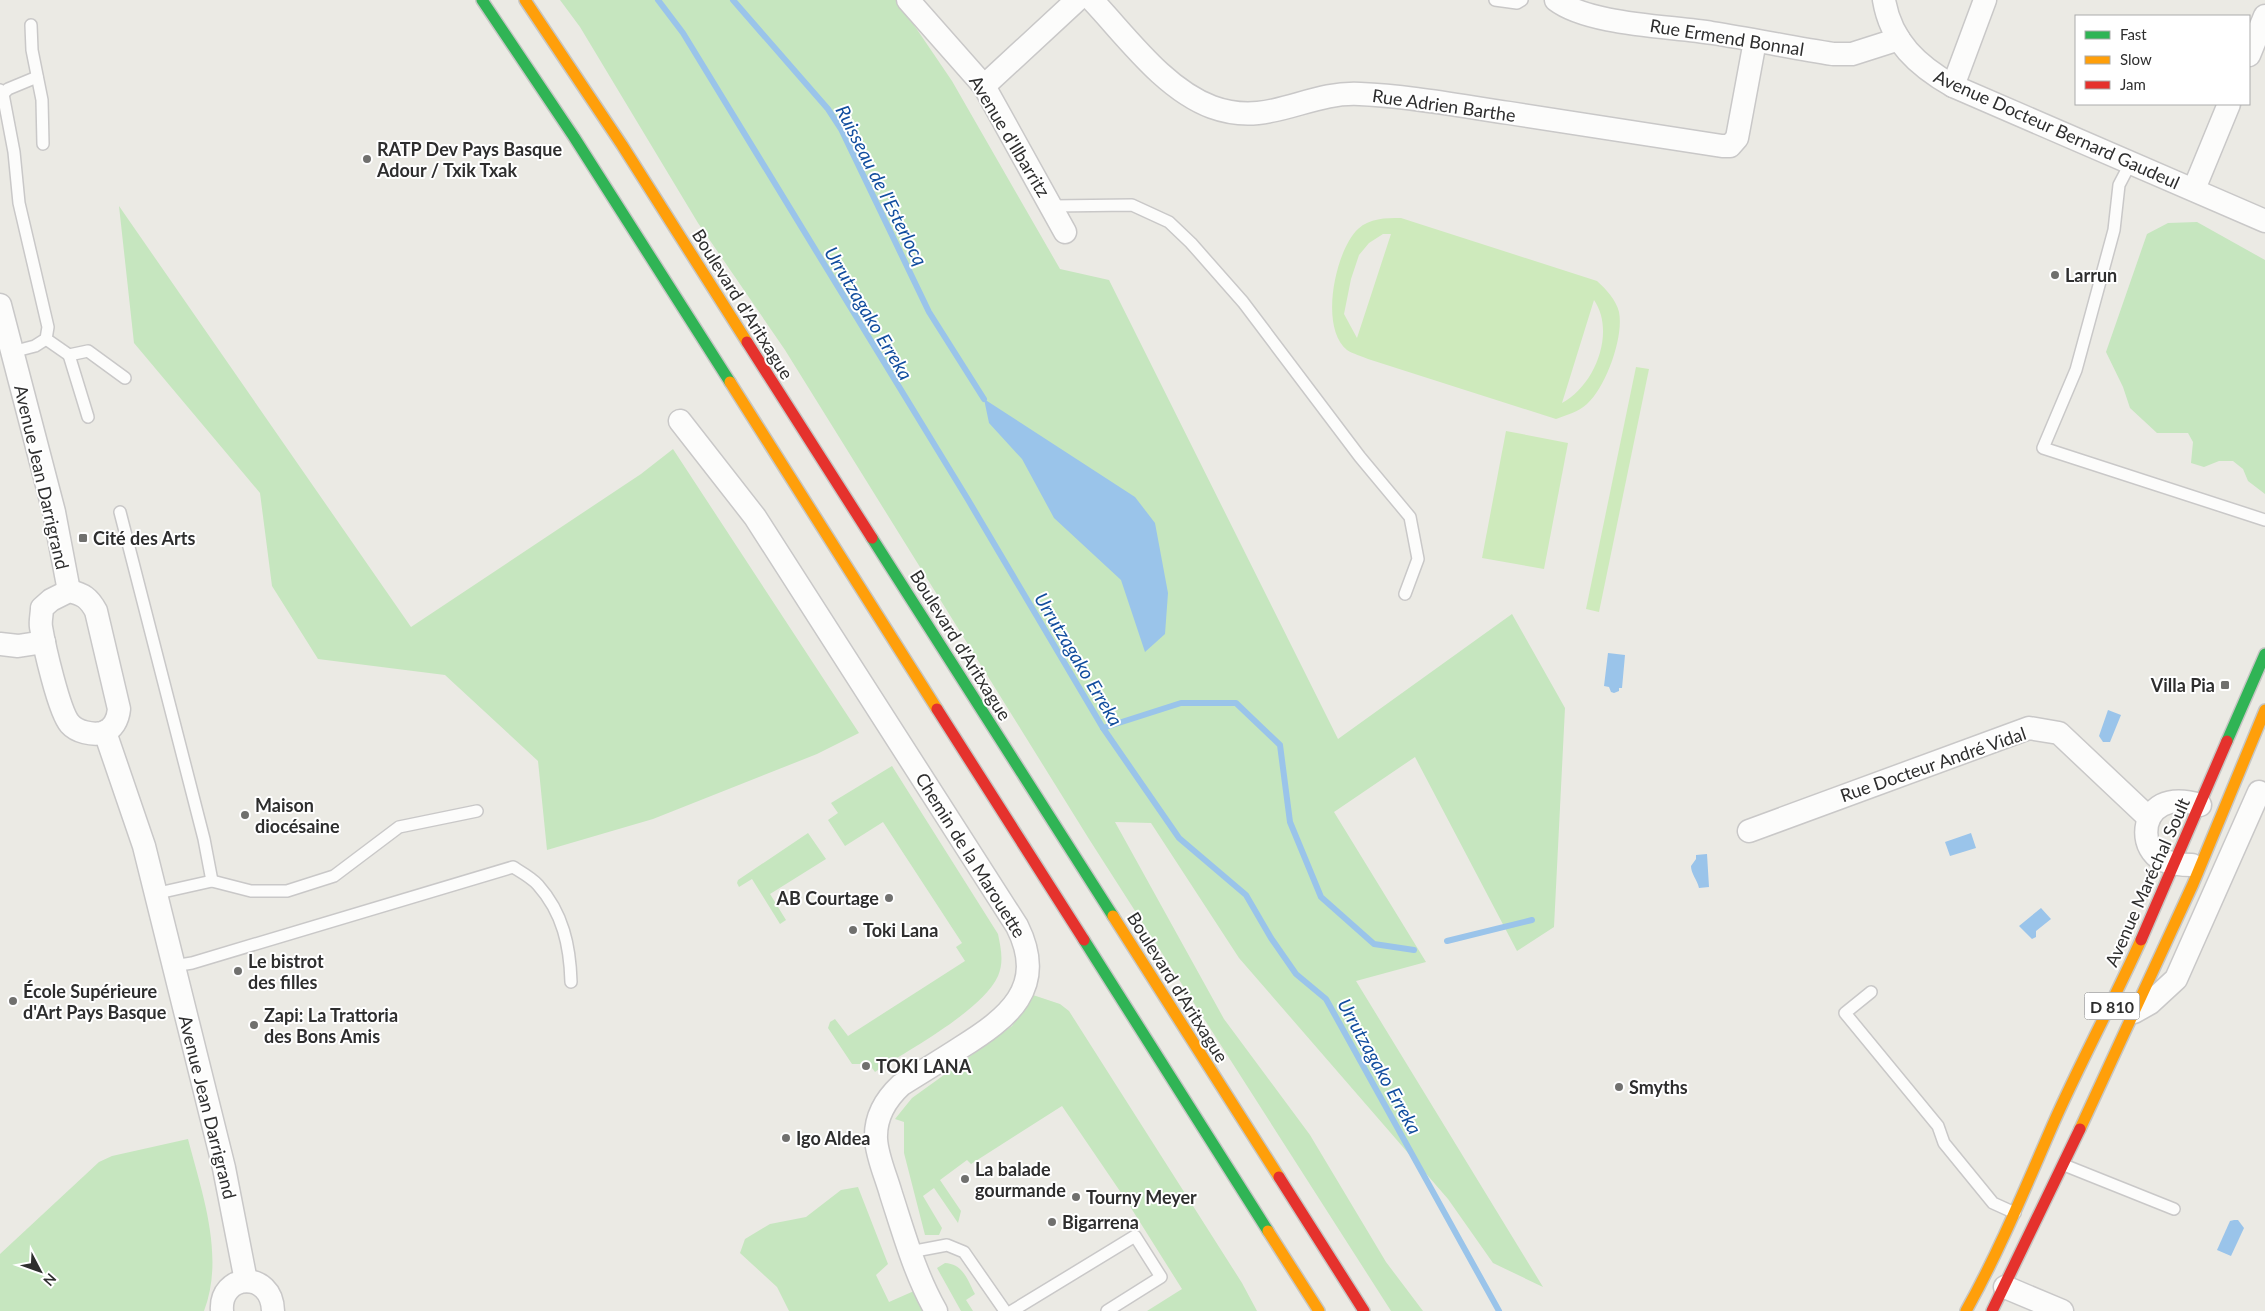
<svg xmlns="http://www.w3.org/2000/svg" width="2265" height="1311" font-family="Lato,sans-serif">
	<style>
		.green { fill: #c6e6bf }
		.pitch { fill: #ceeabc; fill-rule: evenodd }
		.water { fill: #9ac4ea }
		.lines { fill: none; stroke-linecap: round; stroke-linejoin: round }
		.stream { stroke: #9ac4ea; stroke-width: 6 }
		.lane-casing { stroke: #c9c8c8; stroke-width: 14 }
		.street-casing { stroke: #c9c8c8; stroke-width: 25 }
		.fast-casing { stroke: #c6c6c4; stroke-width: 14 }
		.slow-casing { stroke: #c6c6c4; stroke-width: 14 }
		.jam-casing { stroke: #c6c6c4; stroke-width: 14 }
		.lane { stroke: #fcfcfb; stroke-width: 11 }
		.street { stroke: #fcfcfb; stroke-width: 22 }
		.fast { stroke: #30b455; stroke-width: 11 }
		.slow { stroke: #ff9f0a; stroke-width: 11 }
		.jam { stroke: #e5322d; stroke-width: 11 }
		.poi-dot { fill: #70706e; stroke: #fff; stroke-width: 2 }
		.labels { text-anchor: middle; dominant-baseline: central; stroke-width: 4; stroke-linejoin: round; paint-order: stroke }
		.shield { fill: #fff; stroke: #6d6d6d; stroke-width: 1 }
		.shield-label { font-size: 16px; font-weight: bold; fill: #2e2e2e }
		.street-label { font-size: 18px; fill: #2e2e2e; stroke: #fff }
		.poi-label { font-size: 18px; font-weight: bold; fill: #2e2e2e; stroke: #fff; text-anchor: start }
		.water-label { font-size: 19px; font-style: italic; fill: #114d9e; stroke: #fff }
	</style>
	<rect width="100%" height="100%" fill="#ebeae4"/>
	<g class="green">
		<path d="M560,0H897L952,81L1060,269L1109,280L1338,739L1512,614L1565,708L1554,927L1517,951L1415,757L1334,812L1426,962L1356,981L1543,1287L1493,1263L1448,1199L1239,958L1151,823L1115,822L1224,1019L1310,1135L1386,1262L1423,1311H1391L1089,839L785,350L698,223L580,27Z"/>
		<path d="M119,206L411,627L641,474L673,449L859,733L817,754L653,819L547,850L538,761L445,675L318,659L272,586L260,493L134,343Z"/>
		<path d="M2197,222L2265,260V494L2248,481L2243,469L2233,461H2219L2204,467L2191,463L2193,442L2188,433H2157L2130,408L2123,387L2106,352L2147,234L2168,223Z"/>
		<path d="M892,766L998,934C1001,949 1004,962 998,976C982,1011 908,1050 875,1072L866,1060L860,1064H852L828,1028L830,1022L835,1019L848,1036L965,961L956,947L962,943L883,822L845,846L828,820L838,813L831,803Z"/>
		<path d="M808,833L826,859L770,894L786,920L780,924L752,879L739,887L737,883L738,880Z"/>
		<path d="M1033,995L1060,1004L1069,1011L1242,1283L1257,1311H1147L1182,1289L1126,1200L1062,1106L971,1164L967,1160L940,1180L961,1211L958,1223L934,1188L923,1196L942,1228L939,1235H925L904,1153V1122L895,1119L912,1098L1012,1026Z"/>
		<path d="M188,1139C202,1193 225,1256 204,1311H0V1254L99,1162L112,1156Z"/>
		<path d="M858,1187L888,1264L876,1275L889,1302L914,1291L926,1311H789L777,1287L740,1253L745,1239L770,1224L806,1217L841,1190Z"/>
		<path d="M945,1263C963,1264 967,1279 975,1294L966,1300L973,1311H961L937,1268Z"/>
	</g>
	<g class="pitch">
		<path d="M1401,218L1597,281C1606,289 1616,300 1619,312C1624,337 1606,387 1587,404C1578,412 1567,415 1556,419L1368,359C1362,356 1353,354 1347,350C1319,328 1335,251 1358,229C1370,218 1385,218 1401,218ZM1383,234H1391L1357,338L1344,314L1351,279L1359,255L1369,243ZM1594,300C1616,332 1595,386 1562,403Z"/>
		<path d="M1636,367L1649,369L1599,612L1586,609Z"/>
		<path d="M1506,431L1568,443L1544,569L1482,558Z"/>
	</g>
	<g class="water">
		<path d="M984,399L1135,497L1155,523L1168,593L1165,634L1145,652L1121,580L1054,518L1022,459L989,423Z"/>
		<path d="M1608,653L1625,655L1622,688H1619V691L1614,693L1611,692L1609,687L1604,686Z"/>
		<path d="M2108,710L2121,715L2110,742H2103L2099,736Z"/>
		<path d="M1971,833L1976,848L1950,856L1945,842Z"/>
		<path d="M1707,854L1709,887L1699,888C1697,879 1691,874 1691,866L1696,859V855Z"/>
		<path d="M2041,908L2051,919L2036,931V937L2032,939L2019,926Z"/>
		<path d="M2234,1220H2238L2244,1228L2231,1256L2217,1250L2230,1221Z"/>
	</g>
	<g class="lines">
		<g class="stream">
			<path d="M658,0L683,33L967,498L1103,728L1179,838L1246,895L1271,938L1296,974L1326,999L1499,1311"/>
			<path d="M733,0L828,109L841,129L929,312L984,399"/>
			<path d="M1103,728L1181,703H1236L1280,745L1290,822L1321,897L1374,944L1414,950"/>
			<path d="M1447,941L1532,920"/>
		</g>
		<defs>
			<g id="lane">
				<path d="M1495,0L1517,3L1522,0"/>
				<path d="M31,25L32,50L42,100L43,144"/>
				<path d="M0,90L3,94L14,152L19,203L48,327L46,339L35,346L12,352"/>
				<path d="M3,94L8,89L37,77"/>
				<path d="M2131,162L2119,185L2114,230L2076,370L2043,448L2265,520"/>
				<path d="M1052,206L1132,205L1169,222L1191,243L1243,302L1360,457L1410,517L1418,559L1405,594"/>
				<path d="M46,339L69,355L88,351L125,378"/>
				<path d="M69,355L88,417"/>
				<path d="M120,512L204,839L212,881L154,894"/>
				<path d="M212,881L251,891H287L334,876L399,827L477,811"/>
				<path d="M173,966L192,963L513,867C521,872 532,878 538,885C563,913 570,946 571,982"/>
				<path d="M1871,992L1845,1013L1938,1126L1944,1143L1993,1203L2015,1213"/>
				<path d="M2064,1165L2174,1209"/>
				<path d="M910,1252L947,1245L964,1252L1005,1311"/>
				<path d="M1012,1311L1135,1236L1161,1277L1107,1311"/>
			</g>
			<g id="street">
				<path d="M908,0L984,86L1065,232"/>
				<path d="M1092,0C1127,37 1164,89 1212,107C1269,128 1306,91 1360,94C1409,96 1461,106 1509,113C1580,124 1651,135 1722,146H1730L1737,138L1755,41"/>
				<path d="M1556,0C1589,25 1670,26 1712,33C1752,39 1793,48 1833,54H1852L1899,39"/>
				<path d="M1884,0C1891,42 1918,66 1953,86L2265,221"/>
				<path d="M2249,55L2265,16"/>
				<path d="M984,86L1077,0"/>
				<path d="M1953,86L1985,0"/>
				<path d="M2194,189L2229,104"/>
				<path d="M0,305L54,512L69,591"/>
				<path d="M680,421L755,517L1017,926C1048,988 1008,1018 960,1048C940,1061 920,1073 901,1085C886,1099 875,1117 876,1139C877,1157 886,1176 891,1194C904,1234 915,1274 936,1311"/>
				<path d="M69,591C83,594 89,598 96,611L119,709C118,719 113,730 102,733C92,735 77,732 70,724C59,712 44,645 41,627C40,621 42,614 42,608L51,600Z"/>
				<path d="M0,644L18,646L44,642"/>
				<path d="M105,732L144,846L224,1168L246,1281"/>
				<path d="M1749,831L2029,728L2059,733L2149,818"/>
				<path d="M2192,865C2181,865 2172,864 2162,860C2141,849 2141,816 2162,805C2174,799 2187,801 2200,805"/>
				<path d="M2134,1012L2150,1003L2176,979L2259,792"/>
				<path d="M2005,1287L2062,1311"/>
				<path d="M222,1311C219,1273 272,1270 273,1311"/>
			</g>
			<g id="fast">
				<path d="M482,0L574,137L730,382"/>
				<path d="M872,538L1113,916"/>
				<path d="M2227,741L2265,654"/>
				<path d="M1084,940L1268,1231"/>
			</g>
			<g id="slow">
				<path d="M525,0L622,145L747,342"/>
				<path d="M730,382L937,709"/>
				<path d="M1113,916L1279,1177"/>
				<path d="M2080,1129L2193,884L2265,710"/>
				<path d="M1268,1231L1319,1311"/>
				<path d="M1966,1311C2000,1250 2026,1186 2054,1122C2081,1061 2113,1002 2141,940"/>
			</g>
			<g id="jam">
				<path d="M747,342L872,538"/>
				<path d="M937,709L1084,940"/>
				<path d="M2141,940L2227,741"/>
				<path d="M1279,1177L1364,1311"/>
				<path d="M1992,1311L2080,1129"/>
			</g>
		</defs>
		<use href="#lane" class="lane-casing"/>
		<use href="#street" class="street-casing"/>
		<use href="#fast" class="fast-casing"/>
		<use href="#slow" class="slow-casing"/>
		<use href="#jam" class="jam-casing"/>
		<use href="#lane" class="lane"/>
		<use href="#street" class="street"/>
		<use href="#fast" class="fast"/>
		<use href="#slow" class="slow"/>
		<use href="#jam" class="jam"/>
	</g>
	<g class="poi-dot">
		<circle cx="367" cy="159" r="5"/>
		<circle cx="2055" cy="275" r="5"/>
		<rect x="78" y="533" width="10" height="10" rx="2.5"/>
		<rect x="2220" y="680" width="10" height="10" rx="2.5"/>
		<circle cx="245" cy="815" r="5"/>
		<circle cx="889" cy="898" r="5"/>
		<circle cx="853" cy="930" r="5"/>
		<circle cx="238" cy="971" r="5"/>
		<circle cx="13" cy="1001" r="5"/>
		<circle cx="254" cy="1025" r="5"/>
		<circle cx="866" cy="1066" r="5"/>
		<circle cx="1619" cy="1087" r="5"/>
		<circle cx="786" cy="1138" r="5"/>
		<circle cx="965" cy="1179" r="5"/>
		<circle cx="1076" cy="1197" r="5"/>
		<circle cx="1052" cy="1222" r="5"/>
	</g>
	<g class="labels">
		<rect class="shield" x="2084.5" y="992.5" width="55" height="27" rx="4"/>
		<g class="shield-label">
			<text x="2112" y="1006">D 810</text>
		</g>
		<g class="street-label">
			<text transform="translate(1727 37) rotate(9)">Rue Ermend Bonnal</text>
			<text transform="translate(1444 105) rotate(8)">Rue Adrien Barthe</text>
			<text transform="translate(2057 129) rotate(24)">Avenue Docteur Bernard Gaudeul</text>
			<text transform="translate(1010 136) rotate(59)">Avenue d'Ilbarritz</text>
			<text transform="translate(743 304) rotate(58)">Boulevard d'Aritxague</text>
			<text transform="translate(42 477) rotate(77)">Avenue Jean Darrigrand</text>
			<text transform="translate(961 645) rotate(58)">Boulevard d'Aritxague</text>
			<text transform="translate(1933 764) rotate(-19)">Rue Docteur André Vidal</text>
			<text transform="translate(971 855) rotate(58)">Chemin de la Marouette</text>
			<text transform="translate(2147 882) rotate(-66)">Avenue Maréchal Soult</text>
			<text transform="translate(1178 987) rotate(58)">Boulevard d'Aritxague</text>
			<text transform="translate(208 1107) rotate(76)">Avenue Jean Darrigrand</text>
		</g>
		<g class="poi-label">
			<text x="377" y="149">RATP Dev Pays Basque<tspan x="377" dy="21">Adour / Txik Txak</tspan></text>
			<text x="2065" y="275">Larrun</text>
			<text x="93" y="538">Cité des Arts</text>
			<text x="2215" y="685" text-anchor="end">Villa Pia</text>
			<text x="255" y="805">Maison<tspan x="255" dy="21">diocésaine</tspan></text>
			<text x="879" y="898" text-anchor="end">AB Courtage</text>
			<text x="863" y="930">Toki Lana</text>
			<text x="248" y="961">Le bistrot<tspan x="248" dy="21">des filles</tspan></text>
			<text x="23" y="991">École Supérieure<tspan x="23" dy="21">d'Art Pays Basque</tspan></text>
			<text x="264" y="1015">Zapi: La Trattoria<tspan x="264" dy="21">des Bons Amis</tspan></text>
			<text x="876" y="1066">TOKI LANA</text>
			<text x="1629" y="1087">Smyths</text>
			<text x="796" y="1138">Igo Aldea</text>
			<text x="975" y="1169">La balade<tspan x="975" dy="21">gourmande</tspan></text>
			<text x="1086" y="1197">Tourny Meyer</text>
			<text x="1062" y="1222">Bigarrena</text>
		</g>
		<g class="water-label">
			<text transform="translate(882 185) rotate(63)">Ruisseau de l'Esterlocq</text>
			<text transform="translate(869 313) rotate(59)">Urrutzagako Erreka</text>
			<text transform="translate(1079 659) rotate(59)">Urrutzagako Erreka</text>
			<text transform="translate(1380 1066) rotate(61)">Urrutzagako Erreka</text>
		</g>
	</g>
	<rect x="2075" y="15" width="175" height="90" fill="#ffffff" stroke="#ababab"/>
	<rect x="2085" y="31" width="25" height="8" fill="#30b455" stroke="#ababab"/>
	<text x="2120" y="40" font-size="15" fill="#2e2e2e">Fast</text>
	<rect x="2085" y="56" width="25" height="8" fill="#ff9f0a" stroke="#ababab"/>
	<text x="2120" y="65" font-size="15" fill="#2e2e2e">Slow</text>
	<rect x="2085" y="81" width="25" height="8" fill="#e5322d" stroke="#ababab"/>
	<text x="2120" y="90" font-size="15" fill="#2e2e2e">Jam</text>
	<g transform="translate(40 1271) rotate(131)" stroke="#ffffff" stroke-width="4" paint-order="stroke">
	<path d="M0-4L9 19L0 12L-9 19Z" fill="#2e2e2e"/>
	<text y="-8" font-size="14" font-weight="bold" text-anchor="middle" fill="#2e2e2e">N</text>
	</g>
</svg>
